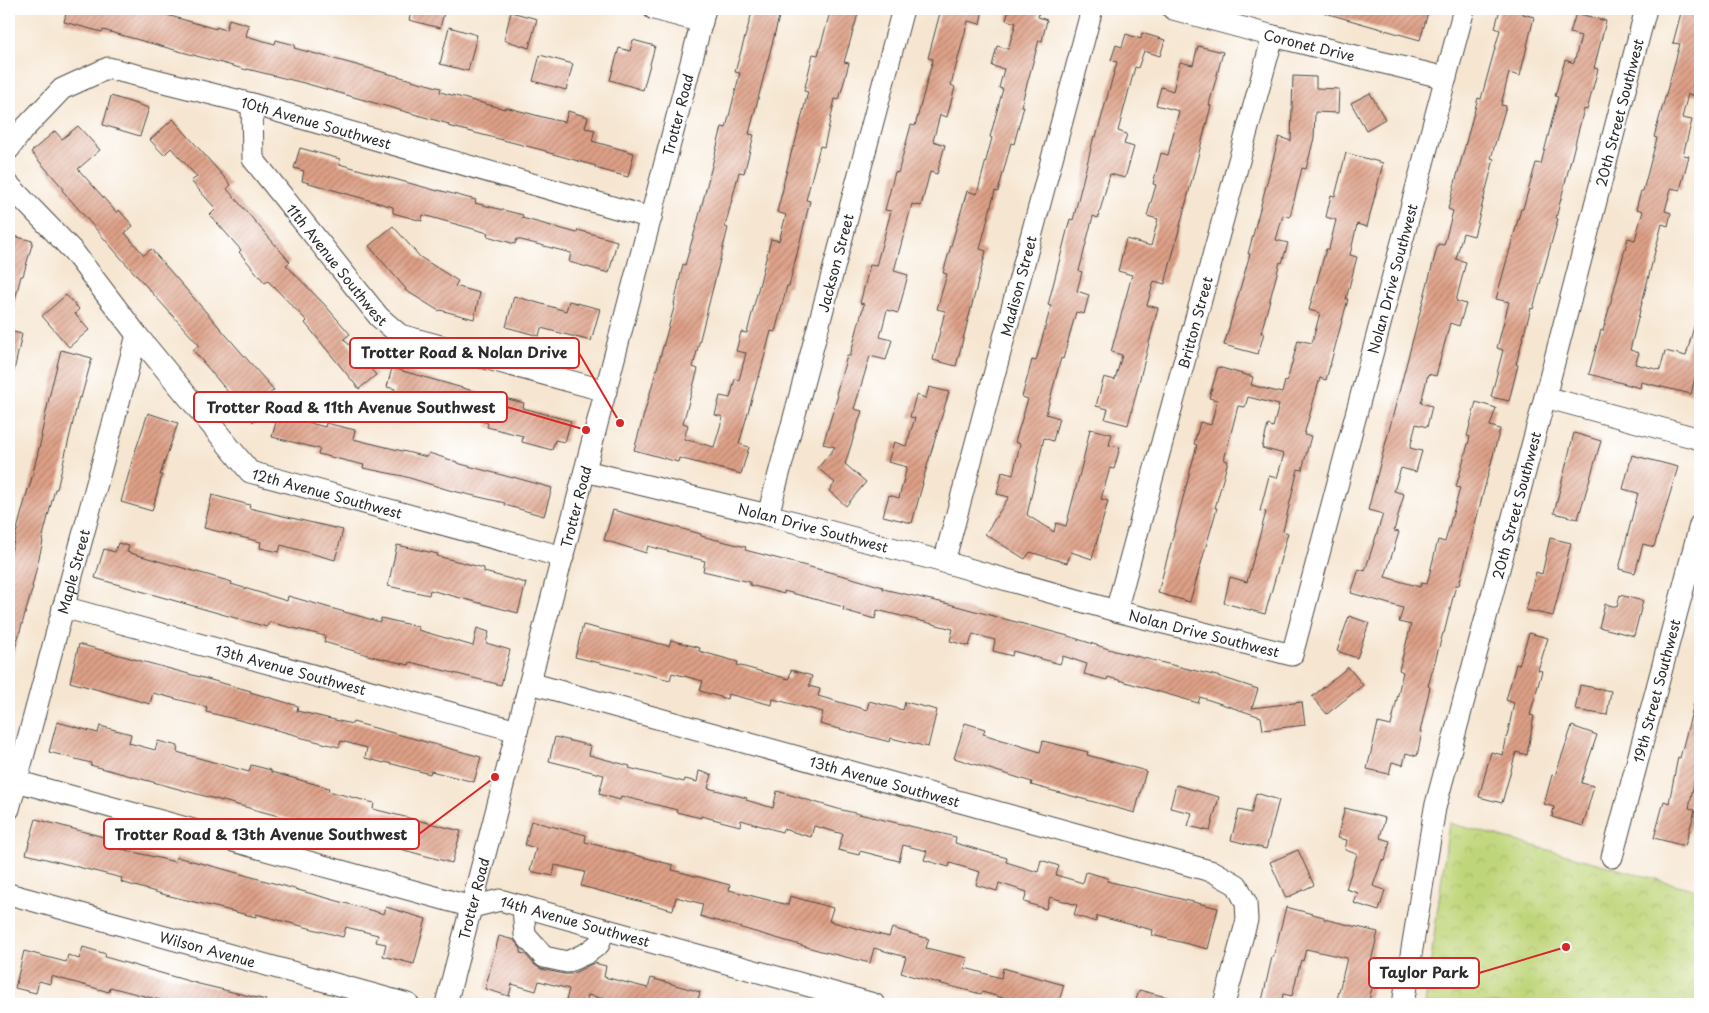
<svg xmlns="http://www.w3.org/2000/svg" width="1709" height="1013" font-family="'Playpen Sans',sans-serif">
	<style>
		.park { fill: url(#park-crowns); stroke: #758052 }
		.building { fill: url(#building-hatch) }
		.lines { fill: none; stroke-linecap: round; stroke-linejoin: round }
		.minor-casing { stroke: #494744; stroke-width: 23 }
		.minor { stroke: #fff; stroke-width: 21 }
		.labels { text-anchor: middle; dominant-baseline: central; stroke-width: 5; stroke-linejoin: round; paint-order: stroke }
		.street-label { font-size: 14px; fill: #2b2b2b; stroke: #fff }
		.leader { fill: none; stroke: #d62828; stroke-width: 2 }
		.callout-dot { fill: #d62828; stroke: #fff; stroke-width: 2 }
		.callout { fill: #fff; stroke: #d62828; stroke-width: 2 }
		.callout-label { font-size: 15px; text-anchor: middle; font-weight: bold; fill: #2b2b2b }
	</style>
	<defs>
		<pattern id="park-crowns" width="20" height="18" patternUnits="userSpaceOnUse" patternTransform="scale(1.25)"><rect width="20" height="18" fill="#bfd579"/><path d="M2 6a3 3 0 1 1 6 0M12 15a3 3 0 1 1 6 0" fill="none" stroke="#a4b769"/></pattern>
		<pattern id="building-hatch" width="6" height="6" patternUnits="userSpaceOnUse" patternTransform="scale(1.25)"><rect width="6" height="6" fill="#dea087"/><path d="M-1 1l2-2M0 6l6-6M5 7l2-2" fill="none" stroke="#b4836f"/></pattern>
	</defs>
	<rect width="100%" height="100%" fill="#fff"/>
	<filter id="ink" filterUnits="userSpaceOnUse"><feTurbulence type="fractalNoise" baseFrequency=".02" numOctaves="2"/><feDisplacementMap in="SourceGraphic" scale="10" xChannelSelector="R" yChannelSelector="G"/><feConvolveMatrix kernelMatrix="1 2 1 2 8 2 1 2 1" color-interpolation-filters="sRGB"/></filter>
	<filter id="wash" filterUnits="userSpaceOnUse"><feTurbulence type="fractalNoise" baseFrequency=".0096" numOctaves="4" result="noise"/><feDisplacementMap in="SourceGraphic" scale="20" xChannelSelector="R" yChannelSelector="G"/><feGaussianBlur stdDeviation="1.12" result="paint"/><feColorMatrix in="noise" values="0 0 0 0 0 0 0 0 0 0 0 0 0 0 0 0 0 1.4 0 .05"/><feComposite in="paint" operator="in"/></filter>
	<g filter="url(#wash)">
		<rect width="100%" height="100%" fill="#f6e6d1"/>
		<path class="park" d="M1449,823L1700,891V1004H1425Z"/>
		<g id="blocks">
			<g class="building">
				<path d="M67,9H161L160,13L216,29V27L226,30L229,19L249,25L246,36L275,44L276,40L295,45L294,48L441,88L440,92L505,109V107L554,120L565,122L568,111L588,117L585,128L595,130L592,141L634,153L628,177L595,168L596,166L546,152V151L448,126L449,124L304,83L247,69V70L103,30L102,32L64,22Z"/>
				<path d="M412,9H445L440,28L409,20Z"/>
				<path d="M753,9H781L749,134L754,135L744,173L739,172L725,227L728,228L693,367L698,369L683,423L688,425L684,439L714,447L723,417L715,415L720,396L730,398L735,379L739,380L746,353L736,351L741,332L747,333L771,239L779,241L786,215L777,212L784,185H783L793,146L794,147L808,92L804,91L813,54L818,55L831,9H839L858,14L844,62L849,63L839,100L835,99L824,147L820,146L806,200L810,201L789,286H787L775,332L771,331L759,377H758L739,444L749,447L741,474L679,458L678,462L634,450L675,304H674L683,264L685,265L698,220L722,127L726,128L740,73L735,72Z"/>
				<path d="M939,9H983L980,24L968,21L951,85L955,87L947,117L940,115L933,141L945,145L937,174L930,172L921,206L912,204L894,271L908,275L898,313L887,310L880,337L892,340L886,360L870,356L854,409L862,411L845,464L866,482L846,506L829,491L835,483L818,468L835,447L823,444L838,395L836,394L847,356H850L864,304L860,303L870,265L876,266L891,211L885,210L895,172L898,173L911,125L915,126L933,59L928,58L940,13H938Z"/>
				<path d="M1009,9H1040L1038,17L1047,20L1042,41L1039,40L1021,106H1024L1014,144L1011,143L998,192L995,191L980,249L986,251L956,366L933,360L945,311L937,309L947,274L943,273L967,191L977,194L992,138L990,137L1003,89L999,88L1004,69L992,66L997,46L1008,49L1016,23L1006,20Z"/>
				<path d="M1326,9H1429L1420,40L1325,13Z"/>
				<path d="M1500,9H1524L1523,14L1534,17L1520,76L1509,73L1501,105L1506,106L1491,158L1494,159L1474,236L1463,233L1456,259L1466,262L1456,301L1466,304L1459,326L1450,323L1436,376L1428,374L1421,403L1432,406L1427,427L1416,424L1410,448L1422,451L1416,472L1401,468L1394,491L1404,494L1394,531L1399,532L1385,577L1420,587L1421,583L1427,584L1438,540L1445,542L1460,488L1456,487L1470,437L1467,436L1476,402L1496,408L1490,426L1500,429L1459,585H1456L1444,633H1443L1428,686L1430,687L1420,732H1422L1417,756L1406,753L1403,765L1392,762L1389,774L1367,769L1378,723L1391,726L1403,672L1399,670L1411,625L1399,622L1403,608L1351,593L1359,569L1365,571L1383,514L1368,510L1438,244L1444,245L1453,211L1448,209L1478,98L1481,99L1500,30L1495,28Z"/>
				<path d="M1682,9H1700V82L1696,96L1688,94L1682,118L1692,120L1683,155L1689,156L1680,190L1671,188L1665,211L1671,213L1668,226L1662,224L1630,350L1639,353L1635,364L1660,370L1665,351L1686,356L1696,319H1700V357L1691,394L1641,382L1640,388L1589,374L1601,330L1603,331L1628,238L1635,240L1643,211L1636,209L1641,191H1643L1657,138L1654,137L1680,44L1673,43Z"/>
				<path d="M511,12L537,19L529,48L504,40Z"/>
				<path d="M1576,13L1606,21L1594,68L1598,69L1587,110L1584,109L1556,218L1558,219L1533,309L1531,308L1516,364L1518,365L1509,401L1491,397L1503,350L1497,348L1509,302L1496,299L1521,209H1523L1536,163L1541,164L1558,97L1555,96L1565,60L1574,63L1581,36L1570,33Z"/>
				<path d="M449,27L477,35L468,71L440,64Z"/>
				<path d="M1142,33L1165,40L1160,56L1144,51L1138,68L1135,67L1118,131L1127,134L1124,144L1134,147L1125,178L1110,174L1098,218L1093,216L1079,271L1082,272L1077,291L1089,295L1084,314L1076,312L1063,359L1061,358L1046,414L1059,418L1053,441L1044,438L1027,515L1054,532L1056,523L1066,526L1083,461L1090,429L1112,434L1109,445L1120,447L1114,469L1110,468L1101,499L1108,501L1092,559L1071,552L1067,563L1030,552L1025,559L985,534L1009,497L997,494L1002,472L1013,475L1020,444L1015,442L1028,399L1022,397L1032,360L1036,361L1051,306L1048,305L1070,219L1073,220L1094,136L1096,137L1117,62L1111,60L1116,45L1122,47L1126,34L1141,39Z"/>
				<path d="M633,40L655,46L643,90L610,80L619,48L630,51Z"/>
				<path d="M1198,46L1223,52L1209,105L1211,106L1165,284L1154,281L1147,305L1158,308L1128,425L1105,419L1108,409L1096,406L1104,377L1115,380L1122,355L1111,352L1132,275L1118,271L1126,239L1151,246L1158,219L1147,216L1156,185L1153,184L1161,153L1168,155L1179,111L1156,105L1161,87L1173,91L1180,62L1193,65Z"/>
				<path d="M540,55L573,64L566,90L533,81Z"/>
				<path d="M1293,76L1316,77V88L1339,89L1338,113L1315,112L1314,138L1306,169L1302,168L1290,217L1283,215L1276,240L1288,243L1282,263L1280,262L1261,333H1264L1258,354L1224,345L1250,254H1248L1279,137L1291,141Z"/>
				<path d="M1370,93L1385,119L1366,130L1351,103Z"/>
				<path d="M111,96L149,108L140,136L103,125Z"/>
				<path d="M173,119L231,185L227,189L290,262L286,265L324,304L350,334L344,339L376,375L359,389L305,323L307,321L268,281L265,283L239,252L241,250L210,215L216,209L191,181L197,177L171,148L164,155L150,140Z"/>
				<path d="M78,126L100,150L78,169L117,213L119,210L133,226L125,233L144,255L151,249L274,390L262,400L269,408L253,422L193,350L199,345L120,257L62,190L63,188L31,152L55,131L62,139Z"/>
				<path d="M300,148L340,159L339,164L438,191V190L476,200L475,203L523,215L522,218L577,233L578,230L617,241L609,273L569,262L571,253L517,239L515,244L487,236L488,233L423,215L422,221L393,213V207L302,181L304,171L294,168Z"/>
				<path d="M1346,153L1383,163L1367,227L1357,224L1350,255L1357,257L1346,299H1348L1326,380L1320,378L1304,435L1311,436L1302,470L1298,469L1283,531L1288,533L1265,614L1224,603L1230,577L1247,582L1266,512L1260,511L1269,476L1277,478L1284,454L1262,448L1268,425L1273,427L1279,405L1248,397L1245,407L1238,406L1224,460L1228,461L1215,508H1217L1190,602L1158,593L1197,445L1194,444L1200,422L1211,425L1217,400L1209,398L1218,367L1253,377L1251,385L1282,393L1285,381L1287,382L1298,340L1312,343L1320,313L1309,310L1326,249H1329L1336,220L1326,217L1331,195L1335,196Z"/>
				<path d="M393,226L420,257L458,281L455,286L480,293L474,319L440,310L439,311L405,290L406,289L369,246Z"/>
				<path d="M9,235L33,241L23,276H21L13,308L9,307Z"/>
				<path d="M66,295L79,309L75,314L89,330L69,347L42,316Z"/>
				<path d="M514,296L566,311L569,301L600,309L591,341L541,328L539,336L506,327Z"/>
				<path d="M9,331L22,334L14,371H9Z"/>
				<path d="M61,350L92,358L81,398L79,397L57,489H55L42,540L43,541L32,587H33L12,658H9V559L28,489H29L42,436H41L51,389Z"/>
				<path d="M392,368L484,394L485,393L524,403L523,408L571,421L565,442L555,440L552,450L522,442L523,436L487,427L488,423L419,405L416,416L395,410L398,401L392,399L395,389L387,387Z"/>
				<path d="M929,387L949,392L922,483H923L912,523L883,516L889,495L899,498L907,467L888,462L894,442L906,446L915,418L910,417L916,395L926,398Z"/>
				<path d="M148,413L178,423L160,475H162L152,511L121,502L133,458Z"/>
				<path d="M278,414L325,427L326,423L355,430L353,439L427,457L429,453L457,462V463L513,478V477L552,488L544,516L505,505V503L449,490L403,476L363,468L364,465L318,454L320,449L272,437Z"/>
				<path d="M1574,433L1601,441L1578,519L1554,513Z"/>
				<path d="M1632,455L1678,467L1654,547L1643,544L1635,573L1619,569L1638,493L1623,489Z"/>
				<path d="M212,495L250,505L249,508L343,530L335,560L281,545L279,552L260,548L261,542L204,528Z"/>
				<path d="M613,510L701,534V536L746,547L745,550L852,578L883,587V589L949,604L1068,636L1115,651L1221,677L1258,689L1252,708L1302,702L1305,725L1263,730L1261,717L1200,697L1198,703L1108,677L1107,680L1084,674L1087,664L1063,656L1060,664L1013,651L1012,656L993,651L995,640L973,634L969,646L950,641L953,629L877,610L875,619L843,610L844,607L784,591V594L750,585V582L703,571L705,561L648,546L646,553L604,540Z"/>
				<path d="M1550,538L1571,543L1553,616L1526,610L1536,572L1542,574Z"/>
				<path d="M118,543L129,546L127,552L232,582L231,584L287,601L288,596L380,622L381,618L419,627L418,630L473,646L477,628L489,632L486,643L510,650L501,685L410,662L409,665L371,656L324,642L325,636L269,622L267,627L95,578L104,549L115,552Z"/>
				<path d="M397,545L438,554L437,556L484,568V572L526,583L518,613L430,590L429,595L388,586Z"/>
				<path d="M1620,595L1643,601L1634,636L1599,627L1605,604L1617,607Z"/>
				<path d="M1349,616L1369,623L1357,658L1337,651Z"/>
				<path d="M583,625L669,646L671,640L700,648L699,651L738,662L737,665L789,679L791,670L812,676L809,686L820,689L818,696L867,710L869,701L903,710L905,702L937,710L928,747L891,738L890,742L820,724L823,712L773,699L772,705L728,694L727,699L700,691L703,681L672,673L670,680L575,657Z"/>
				<path d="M1529,633L1548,638L1538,670L1542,671L1530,715L1534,716L1527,755L1516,752L1502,803L1479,797L1491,752L1503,755L1514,703L1506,700L1516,664L1519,665Z"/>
				<path d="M79,644L251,691L250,692L298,706L297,711L352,724L353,722L481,757L474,782L431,771L430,774L385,762L384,763L365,758L367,748L341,741L339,747L299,737V736L243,721L206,712L207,707L153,693L150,704L70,682Z"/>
				<path d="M1348,667L1363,685L1327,714L1312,697Z"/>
				<path d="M1580,685L1611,691L1607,715L1575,710Z"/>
				<path d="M1696,696H1700V752L1689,808L1695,810L1685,846L1654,838L1664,801L1669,803L1678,757L1680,758Z"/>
				<path d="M57,722L98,733L100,726L131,734L129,743L155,750L158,741L178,746L177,752L249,772L251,765L271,770V772L329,788L328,791L374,803L373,809L461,831L452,863L90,765L91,763L49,752Z"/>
				<path d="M965,723L985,729L983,734L1040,752L1043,741L1088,752L1087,755L1146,771L1135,813L1031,785L1032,782L954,758Z"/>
				<path d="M1572,726L1597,735L1581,783L1594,786L1583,826L1552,817L1554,807L1544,804L1552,775L1555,776Z"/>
				<path d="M555,737L591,746L589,755L630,766L629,768L684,782L685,779L697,782L699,771L712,775L708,788L747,798L746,800L773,808L777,791L838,809L956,837L955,843L1007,858L1006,862L1038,872L1041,860L1059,866L1056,875L1083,883L1086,872L1108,878L1107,881L1218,908L1208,949L1152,935L1153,930L1097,916L1096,922L1074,915L1077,905L1050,897L1046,909L1024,902L1027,892L999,883L997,891L976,885L980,872L950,863L949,867L924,860L927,851L903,845L899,861L860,851L859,855L838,850L843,834L814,826L811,837L783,829L782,832L741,820L740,826L701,816V818L676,812L677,810L621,796L620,800L599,794L604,775L549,761Z"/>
				<path d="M1176,785L1219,797L1210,831L1188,826L1192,813L1170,808Z"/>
				<path d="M1256,793L1279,800L1266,849L1231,840L1239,810L1251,813Z"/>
				<path d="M1345,808L1385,818L1380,838L1390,841L1385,861L1382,860L1373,886L1385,890L1379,911L1354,903L1358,893L1346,889L1357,854L1345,850L1347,840L1337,838Z"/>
				<path d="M36,819L115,840L113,847L175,862L176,857L216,867L384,914L386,907L426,919L414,964L383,956L386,944L376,942L378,935L346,927L343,937L256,914V917L166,895L121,882L122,878L26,854Z"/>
				<path d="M531,821L586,835L585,842L673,865L672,870L730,885L729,890L788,905L790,896L833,908L829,921L889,937L892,928L929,939L926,948L968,958L965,968L1001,978L1003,968L1064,985L1058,1004H1024L982,992L981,994L915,977L901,973L906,957L874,948L870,963L821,951L700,916L703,904L676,897L673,910L581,886L585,872L555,865L553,876L530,871L536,848L525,845Z"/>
				<path d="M1298,850L1314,885L1286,898L1270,862Z"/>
				<path d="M1286,907L1324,917V919L1378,932L1369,970L1376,972L1368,1004H1336L1347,958L1306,949L1303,961L1301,960L1292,996L1283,994L1281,1004L1262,1001L1272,957L1273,958Z"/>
				<path d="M499,936L514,940L521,949L520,953L525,954L535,965L541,969L564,974H572L594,963L606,966L604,977L648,988L651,978L700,992L697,1004H624L588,995L586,1004H565L569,989L539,981L536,991L512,984L509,996L485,989Z"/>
				<path d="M83,947L106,954L105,957L199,984L266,1000L265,1004H175L110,987L109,992L51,976L50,984L39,981L36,993L15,988L24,951L66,962L68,955L79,959Z"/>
				<path d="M1139,990L1178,1000L1177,1004H1135Z"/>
			</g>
		</g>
	</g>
	<g filter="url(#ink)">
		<use href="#blocks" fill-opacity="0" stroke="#494744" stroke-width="1"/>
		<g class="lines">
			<defs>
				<g id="minor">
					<path d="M654,9L702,22"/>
					<path id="s1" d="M1173,9L1273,36L1446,78"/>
					<path id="s2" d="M252,104L253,159L379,317L400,335L606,391"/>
					<path id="s3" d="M9,149L22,131L62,89L108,68L252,104L651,218"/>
					<path id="s4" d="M9,185L73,251L137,335L250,472L563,557"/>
					<path d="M1545,397L1700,439"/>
					<path id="s5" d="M585,471L768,515L944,562L1116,611L1292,655L1464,9"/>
					<path id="s6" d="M768,515L903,9"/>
					<path id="s7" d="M944,562L1092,9"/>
					<path id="s8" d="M63,607L517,731"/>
					<path id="s9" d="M1116,611L1273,36"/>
					<path id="s10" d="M530,683L1214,872L1237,885L1246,903L1247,920L1224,1004"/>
					<path id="s11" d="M16,781L472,907L500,900L874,1004"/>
					<path id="s12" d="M9,809L137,335"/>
					<path id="s13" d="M1612,857L1700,525"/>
					<path id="s14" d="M9,894L408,1004"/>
					<path d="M523,906L525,935L544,957L567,962L587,953L599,944L604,929"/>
					<path id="s15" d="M446,1004L705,9"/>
					<path id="s16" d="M1403,1004L1435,808L1545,397L1646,9"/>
				</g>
			</defs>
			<use href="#minor" class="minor-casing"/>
			<use href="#minor" class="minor"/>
		</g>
	</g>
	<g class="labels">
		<g class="street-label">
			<text stroke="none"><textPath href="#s1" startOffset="141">Coronet Drive</textPath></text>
			<text stroke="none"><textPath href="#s16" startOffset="918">20th Street Southwest</textPath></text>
			<text stroke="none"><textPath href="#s15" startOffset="919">Trotter Road</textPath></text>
			<text stroke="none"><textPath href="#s3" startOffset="346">10th Avenue Southwest</textPath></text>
			<text stroke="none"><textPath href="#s6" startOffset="261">Jackson Street</textPath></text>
			<text stroke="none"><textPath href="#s2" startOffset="190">11th Avenue Southwest</textPath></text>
			<text stroke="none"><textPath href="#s5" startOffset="1120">Nolan Drive Southwest</textPath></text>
			<text stroke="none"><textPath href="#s7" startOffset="286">Madison Street</textPath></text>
			<text stroke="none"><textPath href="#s9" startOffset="299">Britton Street</textPath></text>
			<text stroke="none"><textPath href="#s4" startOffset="455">12th Avenue Southwest</textPath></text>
			<text stroke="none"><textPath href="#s16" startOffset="512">20th Street Southwest</textPath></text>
			<text stroke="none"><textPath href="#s15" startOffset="514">Trotter Road</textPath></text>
			<text stroke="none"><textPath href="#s5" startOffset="235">Nolan Drive Southwest</textPath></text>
			<text stroke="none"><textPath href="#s12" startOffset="246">Maple Street</textPath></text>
			<text stroke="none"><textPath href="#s5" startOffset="640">Nolan Drive Southwest</textPath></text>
			<text stroke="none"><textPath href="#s8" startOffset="236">13th Avenue Southwest</textPath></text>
			<text stroke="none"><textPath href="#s13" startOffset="172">19th Street Southwest</textPath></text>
			<text stroke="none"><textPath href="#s10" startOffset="368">13th Avenue Southwest</textPath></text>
			<text stroke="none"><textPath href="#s15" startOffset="109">Trotter Road</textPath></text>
			<text stroke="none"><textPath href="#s11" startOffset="580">14th Avenue Southwest</textPath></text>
			<text stroke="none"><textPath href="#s14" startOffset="206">Wilson Avenue</textPath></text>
		</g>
	</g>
	<path class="leader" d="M620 423L579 353M586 430L507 407M495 777L419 834M1566 947L1479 973"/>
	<g class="callout-dot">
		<circle cx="620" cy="423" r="5"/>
		<circle cx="586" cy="430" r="5"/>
		<circle cx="495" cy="777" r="5"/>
		<circle cx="1566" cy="947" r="5"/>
	</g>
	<g class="callout">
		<rect x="350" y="338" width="229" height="30" rx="5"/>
		<rect x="194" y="392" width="313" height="30" rx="5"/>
		<rect x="104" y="819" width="315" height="30" rx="5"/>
		<rect x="1369" y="958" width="110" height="30" rx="5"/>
	</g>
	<g class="callout-label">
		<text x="464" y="358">Trotter Road &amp; Nolan Drive</text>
		<text x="351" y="413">Trotter Road &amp; 11th Avenue Southwest</text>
		<text x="261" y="840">Trotter Road &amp; 13th Avenue Southwest</text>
		<text x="1424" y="978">Taylor Park</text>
	</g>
	<rect width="1709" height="1013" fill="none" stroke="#fff" stroke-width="30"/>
</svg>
